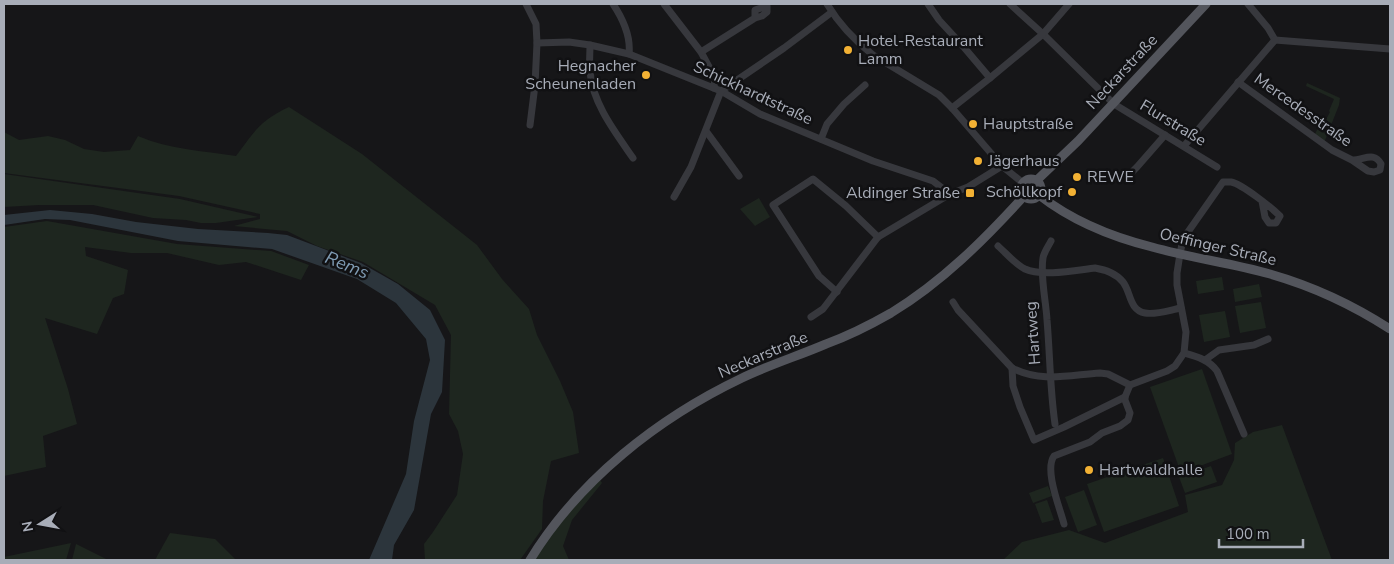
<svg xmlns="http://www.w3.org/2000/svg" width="1394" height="564" font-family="'Nunito Sans',sans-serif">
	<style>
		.green { fill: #1e261f }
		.water { fill: #2c353c }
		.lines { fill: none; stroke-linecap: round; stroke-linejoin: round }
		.minor { stroke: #37383d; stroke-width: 7 }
		.major { stroke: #53555c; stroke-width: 9 }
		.poi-dot { fill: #f2b134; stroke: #111113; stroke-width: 2 }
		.labels { text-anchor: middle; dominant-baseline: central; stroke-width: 5; stroke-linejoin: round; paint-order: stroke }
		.poi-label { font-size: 16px; fill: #a8adb8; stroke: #111113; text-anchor: start }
		.street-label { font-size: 16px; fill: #a8adb8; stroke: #111113 }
		.water-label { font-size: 18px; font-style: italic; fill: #7f9bb3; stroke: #111113 }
	</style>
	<rect width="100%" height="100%" fill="#161618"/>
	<g class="green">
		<path d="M1307,83L1340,98L1339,105L1324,143L1314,136L1318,128L1321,129L1330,112L1329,111L1334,99L1306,86Z"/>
		<path d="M289,107L362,154L477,245L502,279L529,309L537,335L560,381L573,412L579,453L551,461L543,501L542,529L520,560H425L424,544L433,532L457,495L463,454L458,431L449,414L451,335L435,305L363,262L317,246L287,231L234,226L260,219V214L179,196L4,173V132L19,140L48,136L65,140L84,149L104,152L130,150L138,136C168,149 203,151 236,156C255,131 259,121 289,107Z"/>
		<path d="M4,174L180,199L258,217L216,223H201L186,220L153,218L93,205H39L4,207Z"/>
		<path d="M759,198L770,217L755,226L740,209Z"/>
		<path d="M47,221L177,244L271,251L309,265L301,280L246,262L219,265L167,253H131L85,247L86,256L128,270L124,294L113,298L97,334L45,318L68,389L77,424L43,436L46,467L4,476V227Z"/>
		<path d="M1222,277L1224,290L1198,294L1196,281Z"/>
		<path d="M1259,284L1262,297L1235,302L1233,289Z"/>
		<path d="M1261,302L1266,328L1240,333L1235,306Z"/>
		<path d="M1225,311L1230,337L1204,342L1199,315Z"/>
		<path d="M1202,369L1232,454L1181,473L1150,387Z"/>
		<path d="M1282,425L1332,560H1003L1022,542L1069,530L1105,543L1188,512L1185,495L1222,485L1234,460L1235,443L1253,432Z"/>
		<path d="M1163,458L1179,506L1104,532L1087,484Z"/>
		<path d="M1211,466L1217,482L1185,493L1179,477Z"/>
		<path d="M598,477L602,483L572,520L563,546L569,560H530Z"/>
		<path d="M1048,486L1052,496L1033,503L1029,493Z"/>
		<path d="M1084,490L1097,525L1078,532L1065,497Z"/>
		<path d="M1047,500L1054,520L1042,523L1035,504Z"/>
		<path d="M170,533L215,539L236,560H155Z"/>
		<path d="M71,543L66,560H4V557Z"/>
		<path d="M76,544L108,560H72Z"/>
	</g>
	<path class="water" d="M50,210L92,214L136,222L198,229L268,233L287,235L361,263L398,284L430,310L445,340L442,392L431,414L414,510L394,545L392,560H369L406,474L414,421L430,360L426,339L396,303L357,279L272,249L178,241L70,220L45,219L4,225V215Z"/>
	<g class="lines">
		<g class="minor">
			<path d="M526,4L536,24L537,43L535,85L530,125"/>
			<path d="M613,4C623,19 631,36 629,54"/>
			<path d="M664,4L701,52L715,78L714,88"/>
			<path d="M827,4C839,24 854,40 873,55L939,95L952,108L1002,166L1023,183"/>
			<path d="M928,4L939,20L962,45L990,78"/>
			<path d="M1010,4L1043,34L1114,104L1217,167"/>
			<path d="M1248,4L1268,28L1275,40"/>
			<path d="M1275,40L1390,49"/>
			<path d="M537,43L569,42L590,45L629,54L721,91L760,114L873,161L933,181L950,194"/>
			<path d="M590,45C590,54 589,63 590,72C593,104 615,132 633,158"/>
			<path d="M701,52L755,18L762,16L767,12V6L755,10V18"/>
			<path d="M1238,82L1332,150L1352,160L1368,171L1374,172L1380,170L1381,164C1374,151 1364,160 1352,160"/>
			<path d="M952,108L990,78L1043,34L1069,4"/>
			<path d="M706,131L739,176"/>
			<path d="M821,139L827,124L844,104L865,85"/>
			<path d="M1184,146L1275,40"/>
			<path d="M1128,176L1137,167L1165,135"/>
			<path d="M674,197L691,167L721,91L784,48L832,12"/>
			<path d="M1051,241C1048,247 1044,252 1043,258C1040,276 1046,301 1047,320C1050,355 1050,390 1055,424"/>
			<path d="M998,246C1007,254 1015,264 1025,269C1042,277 1077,270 1095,268C1106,270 1116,273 1123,282C1131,292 1129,310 1145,313C1156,315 1170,310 1181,308"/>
			<path d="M837,292L819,276L773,205L813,179L846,206L878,237"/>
			<path d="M953,302L958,310L1012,368C1041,383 1069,375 1100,373L1108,374L1130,385"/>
			<path d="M811,317L823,309L878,237L950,194L968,187L1002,166"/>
			<path d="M1184,353C1198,357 1209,360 1217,371L1244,434"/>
			<path d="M1205,360L1219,350L1254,345L1268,339"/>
			<path d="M1012,368L1013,386L1020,407L1034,440L1064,427L1125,397"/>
			<path d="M1064,524C1060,508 1044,470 1054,456L1090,442L1102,433L1120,426L1128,420L1130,413L1125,400V397L1130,385L1167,371L1175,366L1184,353L1186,332L1177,285V273L1180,254L1183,239L1223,182C1226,182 1228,182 1231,182C1242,184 1272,208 1280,216L1276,223H1269L1265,217L1262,201"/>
		</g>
		<g class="major">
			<circle cx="1031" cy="189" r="10"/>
			<path d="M1036,181L1078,141L1206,4"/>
			<path d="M1039,195C1071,220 1112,237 1152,247C1191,258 1231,263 1270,274C1312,286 1353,305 1390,329"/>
			<path d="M530,560C579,480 658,418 742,378C769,365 798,356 826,344C848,336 870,325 891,313C942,282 984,240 1024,196"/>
		</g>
	</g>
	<g class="poi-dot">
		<circle cx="848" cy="50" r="5"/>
		<circle cx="646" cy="75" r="5"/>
		<circle cx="973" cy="124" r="5"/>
		<circle cx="978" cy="161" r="5"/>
		<circle cx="1077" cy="177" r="5"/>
		<circle cx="1072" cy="192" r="5"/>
		<rect x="965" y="188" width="10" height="10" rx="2.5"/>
		<circle cx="1089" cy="470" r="5"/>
	</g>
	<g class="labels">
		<g class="poi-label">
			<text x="858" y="41">Hotel-Restaurant<tspan x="858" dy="18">Lamm</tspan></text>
			<text x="636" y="66" text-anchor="end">Hegnacher<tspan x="636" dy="18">Scheunenladen</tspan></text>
			<text x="983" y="124">Hauptstraße</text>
			<text x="988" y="161">Jägerhaus</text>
			<text x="1087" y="177">REWE</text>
			<text x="1062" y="192" text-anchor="end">Schöllkopf</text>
			<text x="960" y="193" text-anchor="end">Aldinger Straße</text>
			<text x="1099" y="470">Hartwaldhalle</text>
		</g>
		<g class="street-label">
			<text transform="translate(1122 72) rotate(-47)">Neckarstraße</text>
			<text transform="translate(753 93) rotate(25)">Schickhardtstraße</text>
			<text transform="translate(1303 110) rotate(35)">Mercedesstraße</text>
			<text transform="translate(1173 123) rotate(31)">Flurstraße</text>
			<text transform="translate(1218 247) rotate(13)">Oeffinger Straße</text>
			<text transform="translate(1033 333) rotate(-94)">Hartweg</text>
			<text transform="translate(763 355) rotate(-23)">Neckarstraße</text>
		</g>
		<g class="water-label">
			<text transform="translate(347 265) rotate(22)">Rems</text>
		</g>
	</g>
	<rect width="1394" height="564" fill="none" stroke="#a8adb8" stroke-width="10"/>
	<g transform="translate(40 524) rotate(259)" stroke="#111113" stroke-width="4" paint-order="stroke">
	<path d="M0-4L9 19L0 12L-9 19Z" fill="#a8adb8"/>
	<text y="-8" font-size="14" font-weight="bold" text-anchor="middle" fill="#a8adb8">N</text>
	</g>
	<path d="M1219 539v8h84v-8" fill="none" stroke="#a8adb8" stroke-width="2.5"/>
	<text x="1226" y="539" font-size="15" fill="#a8adb8" stroke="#111113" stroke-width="4" paint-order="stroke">100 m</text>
</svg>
